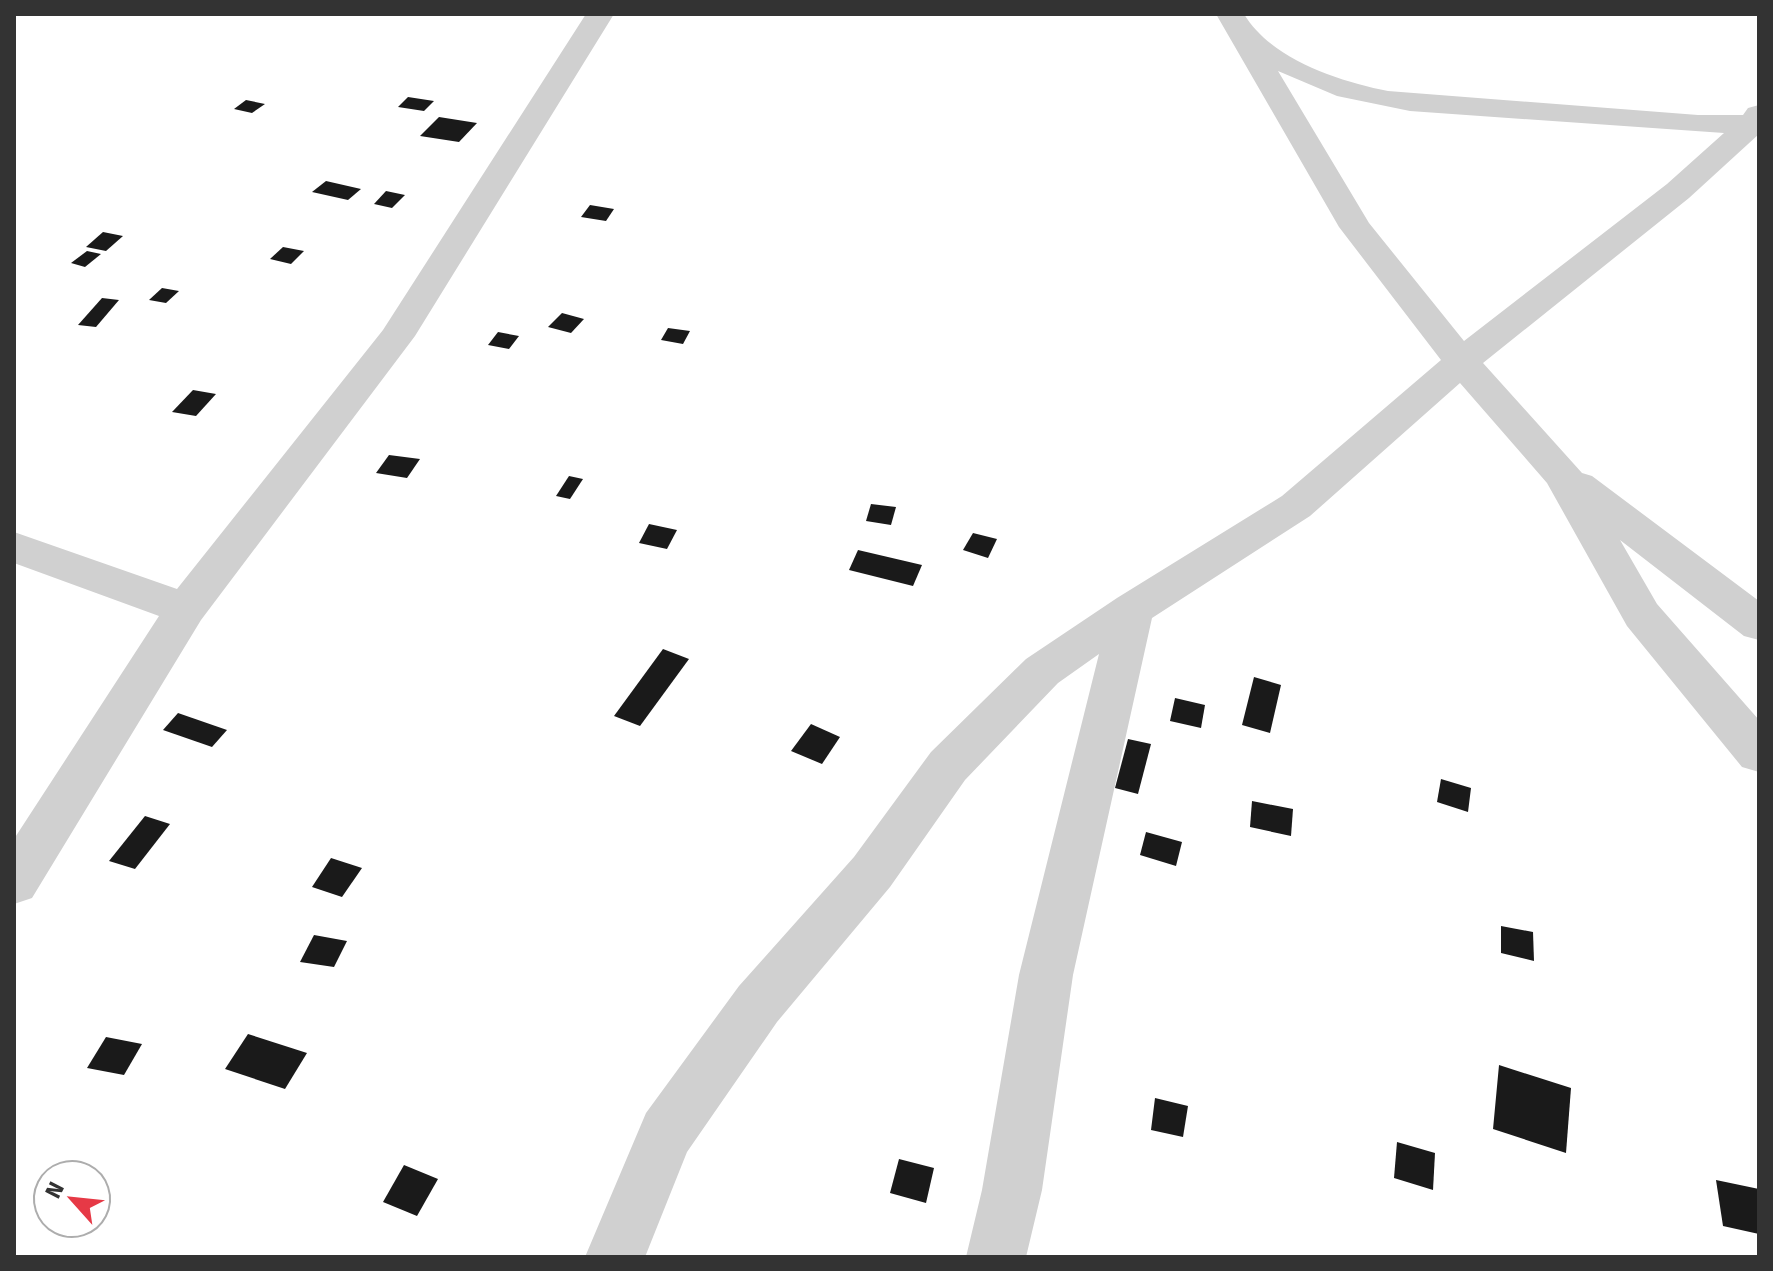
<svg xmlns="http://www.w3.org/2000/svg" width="1773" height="1271" font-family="'Fira Sans',sans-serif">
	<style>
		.building { fill: #1a1a1a }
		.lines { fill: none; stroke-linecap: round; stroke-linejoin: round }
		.street { fill: #d0d0d0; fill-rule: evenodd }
	</style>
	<rect width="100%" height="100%" fill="#fff"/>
	<g class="building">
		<path d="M408,97L434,101L424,111L398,107Z"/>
		<path d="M246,100L265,104L252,113L234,109Z"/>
		<path d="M439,117L477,123L459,142L420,136Z"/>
		<path d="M326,181L361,189L348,200L312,192Z"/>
		<path d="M386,191L405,195L392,208L374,204Z"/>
		<path d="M590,205L614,209L606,221L581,217Z"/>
		<path d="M103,232L123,236L106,251L86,247Z"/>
		<path d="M283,247L304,251L291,264L270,259Z"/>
		<path d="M87,251L101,254L85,267L71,263Z"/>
		<path d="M162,288L179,291L166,303L149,300Z"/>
		<path d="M102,298L119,300L96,327L78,325Z"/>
		<path d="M562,313L584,319L571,333L548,327Z"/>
		<path d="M668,328L690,331L683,344L661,340Z"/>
		<path d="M498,332L519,336L509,349L488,345Z"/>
		<path d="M193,390L216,394L196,416L172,412Z"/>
		<path d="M389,455L420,459L407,478L376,473Z"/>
		<path d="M569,476L583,479L570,499L556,496Z"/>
		<path d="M871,504L896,507L891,525L866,521Z"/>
		<path d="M649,524L677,530L667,549L639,543Z"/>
		<path d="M973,533L997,539L988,558L963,550Z"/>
		<path d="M858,550L922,565L913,586L849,570Z"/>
		<path d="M663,649L689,659L640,726L614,716Z"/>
		<path d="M1254,677L1281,685L1270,733L1242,725Z"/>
		<path d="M1175,698L1205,705L1201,728L1170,721Z"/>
		<path d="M178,713L227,730L212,747L163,730Z"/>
		<path d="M811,724L840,737L822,764L791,751Z"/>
		<path d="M1128,739L1151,744L1138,794L1115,788Z"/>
		<path d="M1441,779L1471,788L1468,812L1437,802Z"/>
		<path d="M1252,801L1293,809L1291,836L1250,827Z"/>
		<path d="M145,816L170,824L135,869L109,861Z"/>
		<path d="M1146,832L1182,842L1176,866L1140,855Z"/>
		<path d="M331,858L362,868L342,897L312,887Z"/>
		<path d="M1501,926L1533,932L1534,961L1501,953Z"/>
		<path d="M314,935L347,941L334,967L300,962Z"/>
		<path d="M248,1034L307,1053L285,1089L225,1069Z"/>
		<path d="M106,1037L142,1044L124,1075L87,1068Z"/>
		<path d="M1499,1065L1571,1088L1566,1153L1493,1129Z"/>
		<path d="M1155,1098L1188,1106L1183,1137L1151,1130Z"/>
		<path d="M1397,1142L1435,1153L1433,1190L1394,1178Z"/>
		<path d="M899,1159L934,1168L926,1203L890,1193Z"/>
		<path d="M404,1165L438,1179L417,1216L383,1202Z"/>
		<path d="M1716,1180L1759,1189V1234L1723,1226Z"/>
	</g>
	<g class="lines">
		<g class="street">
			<path d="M586,14H614L415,336L201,620L32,898L14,904V839L159,616L14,563V532L177,589L383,330Z"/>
			<path d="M1216,14H1244C1271,59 1338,81 1388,91L1698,115H1743L1748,108L1759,105V134L1689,198L1483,363L1582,473L1592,476L1759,601V640L1744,636L1620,540L1657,604L1759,720V772L1742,767L1627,626L1547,483L1460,383L1310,516L1152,618L1073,975L1042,1190L1026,1257H966L982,1190L1019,975L1099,654L1058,683L965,780L890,887L777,1022L687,1152L645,1257H585L646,1113L739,986L854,857L931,752L1026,659L1117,598L1282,496L1441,360L1339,227ZM1278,71L1337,96L1410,111L1724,133L1667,184L1464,341L1369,223Z"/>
		</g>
	</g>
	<rect width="1773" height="1271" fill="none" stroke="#333333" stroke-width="32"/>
	<g transform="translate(72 1199) rotate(297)"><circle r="38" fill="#ffffff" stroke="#adadad" stroke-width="2"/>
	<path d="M0-6L14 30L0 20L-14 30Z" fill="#e63946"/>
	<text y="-12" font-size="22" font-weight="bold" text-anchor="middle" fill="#333333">N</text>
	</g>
</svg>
